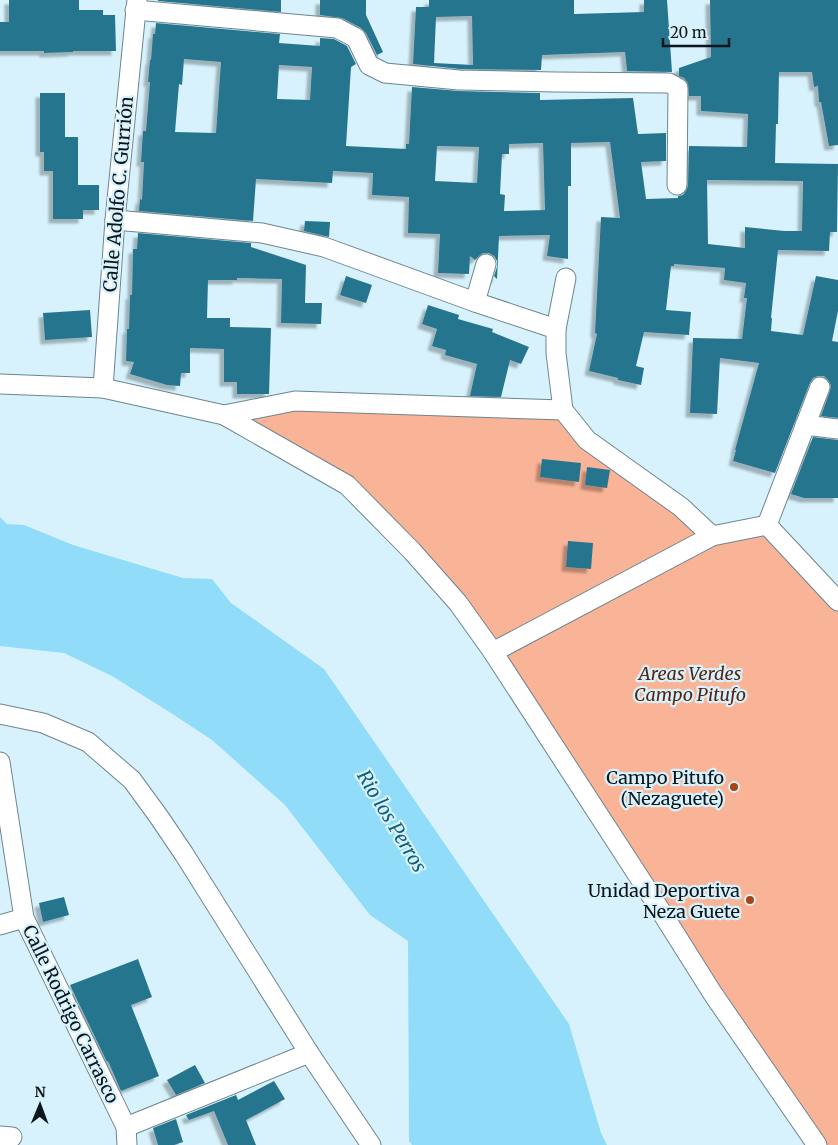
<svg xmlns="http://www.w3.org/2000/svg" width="838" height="1145" font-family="Merriweather,serif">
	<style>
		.green { fill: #f9b396 }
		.water { fill: #91dcf8 }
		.building { fill: #28758f; fill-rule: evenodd; filter: url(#shadow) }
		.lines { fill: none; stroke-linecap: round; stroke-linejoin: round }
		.street-casing { stroke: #6d858f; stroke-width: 21 }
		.street { stroke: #fff; stroke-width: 19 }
		.poi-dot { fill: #a94512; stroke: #d7f2fc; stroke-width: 2 }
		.labels { text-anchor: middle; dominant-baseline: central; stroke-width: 4.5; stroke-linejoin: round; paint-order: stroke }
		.street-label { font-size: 18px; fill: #0c1519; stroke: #d7f2fc }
		.park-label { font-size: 18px; font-style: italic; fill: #57250f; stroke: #d7f2fc }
		.poi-label { font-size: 18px; fill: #0c1519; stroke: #d7f2fc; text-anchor: end }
		.water-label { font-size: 19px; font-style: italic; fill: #106178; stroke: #d7f2fc }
	</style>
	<defs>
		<filter id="shadow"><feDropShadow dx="-4.5" dy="4.5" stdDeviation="1" flood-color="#0004"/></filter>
	</defs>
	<rect width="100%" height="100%" fill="#d7f2fc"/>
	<path class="green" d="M295,401L563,410L712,536L767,525L838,600V1145H817L494,652L347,485L224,415Z"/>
	<path class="water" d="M0,517L7,524L24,525L73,545L183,578L212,579L231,603L324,669L569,1024L601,1133L607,1145H412L409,1141L408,941L370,915L285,805L212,740L171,713L112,676L64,653L0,646Z"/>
	<g class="building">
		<path d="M9,0H79V10H103V15H115L116,51H73V52L44,53V51H0V22H9Z"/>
		<path d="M158,0H281V12L158,1Z"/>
		<path d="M320,0H366V15L383,52L377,55L366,33L361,28L342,18L320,15Z"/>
		<path d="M429,0H574V14L644,12V0H667L672,72L627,71L625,52L542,55L541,70L460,69L413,64L416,7H429ZM472,16L473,65L434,63L436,17Z"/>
		<path d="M710,0H838V145L829,146L821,102H819L818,86L814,87L812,72H779L778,124H776L775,163L838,164L837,232H830L829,251L778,250L771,318H772L771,331L803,335L816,276L838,280V311L832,341L838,342V418L821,416L830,391L831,385L828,380L824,376H818L813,378L810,383L775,473L733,461L736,450H735L759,363L720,358L717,414L690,413L693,338L742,339L747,298H744L746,283L724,280L725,268L674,264V266H671L666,310L691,312L689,335L644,332L636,366L644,368L641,385L618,380V378L589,371L597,334L595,333L601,217L620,218L610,142L571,143V186H568V259L547,256L550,235L499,236L497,279L494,276L497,267V261L494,256L489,253H483L479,256L475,260L470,256L469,274L438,273L440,234L408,233L409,197L372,195L373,173L333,171L332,183L256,179L253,221L139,211L140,199L142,200L144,162H141L143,131H146L150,82H148L150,60H151L153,34H155L156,23L280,34L279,43L320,46V38L334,39L347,46L356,64L351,67L346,146L406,149V144H409L412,87L459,91L540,93V100L633,98L638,134L666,133V161L641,162L646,199L678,198V196L683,195L686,191L688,186L689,146L747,147L748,114L701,111V96H689L688,83L684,78L679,76V68L711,57ZM184,59L221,62L216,133L175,132L179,84L182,85ZM279,65L312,67L310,100L277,99ZM543,143L545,210L504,211L505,195L500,194L502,154H509V144ZM437,146L479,147L477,183L435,181ZM707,180L803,181L802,231H784L745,227V248L708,244Z"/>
		<path d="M40,93H65V137H78V185H99V210H83V219H53V171H44V152H40Z"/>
		<path d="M305,221L330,222L329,237L304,231Z"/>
		<path d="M138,233L251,243V247L306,265L305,303H322L321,324L281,323L282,279L237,278V280H208L207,318H230V327L271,328L269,394H237V382H224V349L190,348V373H181L180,386L167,385L130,374L134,362L126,361L127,329H129L130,295H132L133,249H137Z"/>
		<path d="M346,276L372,285L366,303L340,295Z"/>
		<path d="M428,305L459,315L458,319L493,329L492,332L529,347L521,364L510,360L501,397L470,396L477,364L445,355L446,350L432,346L437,329L422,324Z"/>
		<path d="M90,310L92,337L45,340L43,313Z"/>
		<path d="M813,437L838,440V498H804L791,494Z"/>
		<path d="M542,459L581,463L579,482L540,477Z"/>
		<path d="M587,467L610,470L607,488L585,485Z"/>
		<path d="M568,541L593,543L591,569L566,567Z"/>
		<path d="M64,897L69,915L43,922L39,903Z"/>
		<path d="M138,959L152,997L131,1005L159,1076L121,1091L108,1061L107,1062L70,985Z"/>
		<path d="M195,1065L205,1083L176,1095L167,1080Z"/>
		<path d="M274,1081L285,1099L246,1120L256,1145H228L214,1111L189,1120L186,1115L236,1095L238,1100Z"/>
		<path d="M176,1119L183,1142L174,1145H158L153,1128Z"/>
	</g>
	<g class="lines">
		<defs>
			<g id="street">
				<path d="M135,10L337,28L356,38L369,65L385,73L459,80L555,82L669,83L678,88L677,185"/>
				<path d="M115,220L262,233L324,247L475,302L556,329V353L563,410L587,440L681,507L712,536"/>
				<path d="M475,302L486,264"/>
				<path d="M556,329L566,278"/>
				<path d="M0,384L103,388L224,415L347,485L412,551L458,603L493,652L652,897L713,994L817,1145"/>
				<path d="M103,388L115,220L137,0"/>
				<path d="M224,415L295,401L563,410"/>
				<path d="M805,425L838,429"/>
				<path d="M767,525L820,387"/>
				<path d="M493,652L712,536L767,525L838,601"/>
				<path d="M0,714L43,723L88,742L132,780L159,817L184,854L309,1053L371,1145"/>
				<path d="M0,762L24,918L126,1127L127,1145"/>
				<path d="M0,925L24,918"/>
				<path d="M126,1127L309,1053"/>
				<path d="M0,1136L12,1137"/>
			</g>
		</defs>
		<use href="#street" class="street-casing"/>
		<use href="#street" class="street"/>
	</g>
	<g class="poi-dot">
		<circle cx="734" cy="787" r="5"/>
		<circle cx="750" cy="900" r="5"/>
	</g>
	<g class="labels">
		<g class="street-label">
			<text transform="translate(118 194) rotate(-85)">Calle Adolfo C. Gurrión</text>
			<text transform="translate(71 1014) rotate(64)">Calle Rodrigo Carrasco</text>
		</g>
		<g class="park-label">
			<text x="690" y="673">Areas Verdes<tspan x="690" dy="21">Campo Pitufo</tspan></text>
		</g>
		<g class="poi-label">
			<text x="724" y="777">Campo Pitufo<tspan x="724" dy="21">(Nezaguete)</tspan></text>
			<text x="740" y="890">Unidad Deportiva<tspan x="740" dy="21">Neza Guete</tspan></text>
		</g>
		<g class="water-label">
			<text transform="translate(392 821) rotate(59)">Rio los Perros</text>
		</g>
	</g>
	<g transform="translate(40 1105) rotate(1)" stroke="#d7f2fc" stroke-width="4" paint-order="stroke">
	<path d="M0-4L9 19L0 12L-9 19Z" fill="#0c1519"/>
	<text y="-8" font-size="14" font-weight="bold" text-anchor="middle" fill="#0c1519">N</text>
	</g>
	<path d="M663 38v8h66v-8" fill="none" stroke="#0c1519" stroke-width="2.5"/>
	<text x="670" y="38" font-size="15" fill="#0c1519" stroke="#d7f2fc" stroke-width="4" paint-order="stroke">20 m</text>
</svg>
